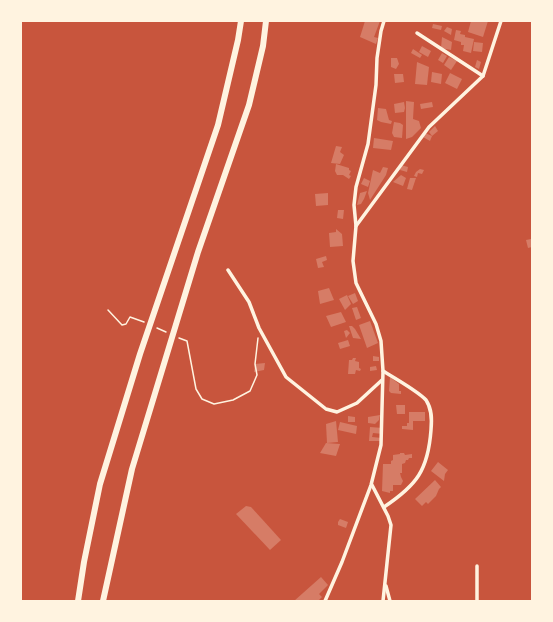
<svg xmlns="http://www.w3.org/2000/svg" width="553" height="622" font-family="Karla,sans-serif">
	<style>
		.building { fill: #d67c66 }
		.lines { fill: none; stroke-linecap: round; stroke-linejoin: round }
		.path { stroke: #fff3e0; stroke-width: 1.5 }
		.minor { stroke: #fff3e0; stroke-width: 3.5 }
		.motorway { stroke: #fff3e0; stroke-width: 6 }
	</style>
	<rect width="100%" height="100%" fill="#c8553d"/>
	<g class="building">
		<path d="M365,21H380L374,37L378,38L376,44L360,37Z"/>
		<path d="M471,21H488L483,37L468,32Z"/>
		<path d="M433,24L442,26L441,30L432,28Z"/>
		<path d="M447,27L452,29L451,35L444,31Z"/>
		<path d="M456,30L461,31L460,34L465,35V37L474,39L471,53L463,51L464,45H461V42L454,40Z"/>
		<path d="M442,37L452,42L451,50L441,48Z"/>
		<path d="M474,42L483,43L482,52L473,51Z"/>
		<path d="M422,46L431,51L428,57L419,52Z"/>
		<path d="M413,49L422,55L420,58L411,53Z"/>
		<path d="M442,53L447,56L443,63L438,60Z"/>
		<path d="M449,57L457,61L451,70L444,65Z"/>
		<path d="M391,58H397L399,64L396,69L391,67Z"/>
		<path d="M477,60L481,62L479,69L475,67Z"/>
		<path d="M417,62L429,67L427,85L415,84Z"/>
		<path d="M432,72L442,74L441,84L431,82Z"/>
		<path d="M450,73L462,79L457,89L445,83Z"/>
		<path d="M394,74H403L404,82L395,83Z"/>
		<path d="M406,101L414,102L413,119L419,121L421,128L412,137L406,139Z"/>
		<path d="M404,102L405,108L404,112L395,113L394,104Z"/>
		<path d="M432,102L433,107L421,109L420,104Z"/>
		<path d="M378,108L386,109L389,120L392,121L391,124L381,122L377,120Z"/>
		<path d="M394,122L400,123L403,125L402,138L394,137L392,133Z"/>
		<path d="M435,126L438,131L432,136L429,132Z"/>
		<path d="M425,133L432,136L430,141L423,137Z"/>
		<path d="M374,138L393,141L391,150L373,148Z"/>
		<path d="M336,146L342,147L340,152L344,155L340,164L331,163Z"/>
		<path d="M336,164L349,168V170L351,171L349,175L351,176L349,179L343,175H337L335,171Z"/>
		<path d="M401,165L408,167L407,172L400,170Z"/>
		<path d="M383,167L388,168L386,175L370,200L368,193L373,170L380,173Z"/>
		<path d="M420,169L424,170L422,174L418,173L417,177L414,176L416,172Z"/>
		<path d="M401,175L406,178L403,186L393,182Z"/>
		<path d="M364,178L370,181L368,187L361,184Z"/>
		<path d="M410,178H416L412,190L407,189Z"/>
		<path d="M367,191L364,199L361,204L357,205L360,193Z"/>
		<path d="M328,193V205L316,206L315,194Z"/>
		<path d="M338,210H344L343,219L337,218Z"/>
		<path d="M336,229L342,234L343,246L330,247L329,233L336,232Z"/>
		<path d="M531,239L532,247L528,248L526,240Z"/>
		<path d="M326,256L327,260L322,262L324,267L318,268L316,259Z"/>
		<path d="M329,288L334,300L320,304L318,291Z"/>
		<path d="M355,293L358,301L353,304L348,296Z"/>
		<path d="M347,295L351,304L345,310L339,299Z"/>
		<path d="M357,307L361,318L356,320L352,308Z"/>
		<path d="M341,312L346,322L331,327L326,316Z"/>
		<path d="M370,321L378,343L367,348L359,325Z"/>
		<path d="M349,326H352L355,329L361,339L353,338Z"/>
		<path d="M347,330L350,333L346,338L344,331Z"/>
		<path d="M348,340L350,346L340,349L338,343Z"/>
		<path d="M373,356L379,357V361H373Z"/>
		<path d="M353,358H356L355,361L359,362V368L361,369L360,371L356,370L355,374H348L349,360H352Z"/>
		<path d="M265,363L264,370L254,372L255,364Z"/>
		<path d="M376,366L377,370L370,371V367Z"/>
		<path d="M390,377L399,384V391H401V394L391,393L389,391Z"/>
		<path d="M396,405H405V414H397Z"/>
		<path d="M409,412H425V421H413V430L402,429V426H407V423H409Z"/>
		<path d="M380,415L379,420L375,424L368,423V417Z"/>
		<path d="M348,416L355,417V422H348Z"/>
		<path d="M336,421L338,442L327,443L326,424Z"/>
		<path d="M340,422L357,426L356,434L338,430Z"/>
		<path d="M370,427L383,428V434L373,433L372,437L382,438V441H369Z"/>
		<path d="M326,443L340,444L336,456L320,453Z"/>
		<path d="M400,453H404L405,455L412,454V458H409L408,460H406L405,463L402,464V473H400L401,477L403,481L401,485H393V491H390V493L382,491L383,464H391V461L393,460V455L400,454Z"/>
		<path d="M438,462L448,470L445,474L444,481L431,471Z"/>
		<path d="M435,480L441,487L439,489L436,496L428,504L426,502L422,506L415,499Z"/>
		<path d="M246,506L251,507L281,540L270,550L236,514Z"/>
		<path d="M340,519L348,522L346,528L338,525V522Z"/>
		<path d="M321,577L328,585L319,594L322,597L318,601H294Z"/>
	</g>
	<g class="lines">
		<g class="path">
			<path d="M108,310L122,325L126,324L130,317L144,322"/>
			<path d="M157,328L166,332"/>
			<path d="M179,338L187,341L196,389L202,399L214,404L233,400L250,391L257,375L255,364L258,338"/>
		</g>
		<g class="minor">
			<path d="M417,33L483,76"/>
			<path d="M356,226L429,127L483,76L501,21"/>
			<path d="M228,270L249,302L259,328L286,377L326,409L337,412L357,403L382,380"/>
			<path d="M383,371C393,377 419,392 426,400C432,409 432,419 431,430C428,470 417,485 384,507"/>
			<path d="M372,485L388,516L391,525L383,601"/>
			<path d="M386,586L390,601"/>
			<path d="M325,601L342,562L371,485L381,445L383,371L381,341L376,324L356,283L353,261L356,226L354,205L356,187L368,144L376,85L377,58L381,31L384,21"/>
			<path d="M477,601V566"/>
		</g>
		<g class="motorway">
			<path d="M78,601L84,562L100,484L140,354L218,125L238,40L241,21"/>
			<path d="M103,601L132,469L198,252L249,105L263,46L266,21"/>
		</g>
	</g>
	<rect width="553" height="622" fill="none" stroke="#fff3e0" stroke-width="44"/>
</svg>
